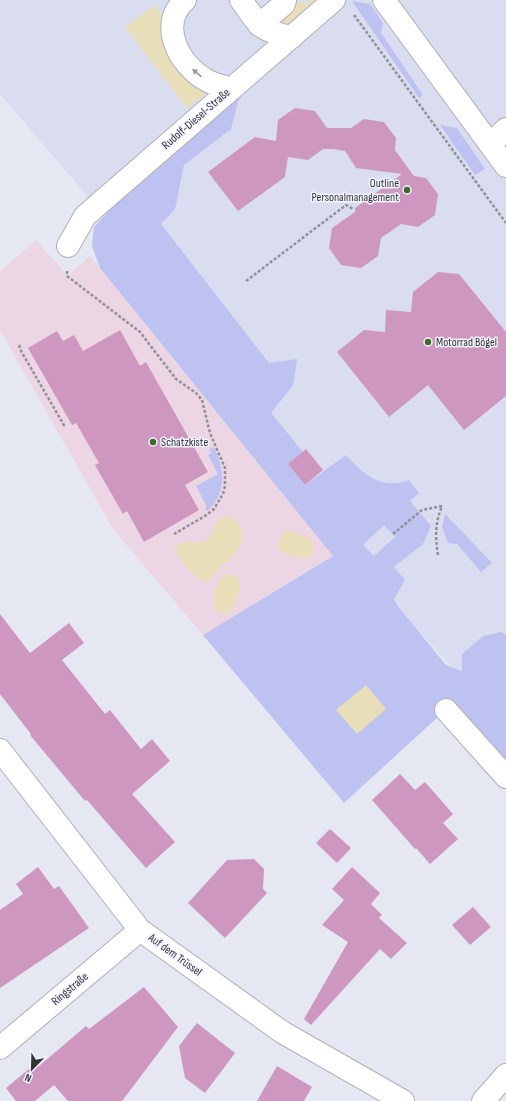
<svg xmlns="http://www.w3.org/2000/svg" width="506" height="1101" font-family="'Sofia Sans Condensed',sans-serif">
	<style>
		.built { fill: #daddf0 }
		.education { fill: #edd6e3 }
		.green { fill: #bdc2f1; fill-rule: evenodd }
		.sand { fill: #e8deb9 }
		.building { fill: #ce97c0 }
		.lines { fill: none; stroke-linecap: round; stroke-linejoin: round }
		.minor-casing { stroke: #aeafbb; stroke-width: 24 }
		.path { stroke: #8f9098; stroke-width: 2.5; stroke-dasharray: 3 2; stroke-linecap: butt }
		.minor { stroke: #fff; stroke-width: 22 }
		.oneway { fill: #99999c }
		.poi-dot { fill: #3f6a27; stroke: #f3f4fe; stroke-width: 1.5 }
		.labels { text-anchor: middle; dominant-baseline: central; stroke-width: 3; stroke-linejoin: round; paint-order: stroke }
		.street-label { font-size: 12px; fill: #333338; stroke: #f3f4fe }
		.poi-label { font-size: 12px; fill: #333338; stroke: #f3f4fe; text-anchor: start }
	</style>
	<rect width="100%" height="100%" fill="#e5e7f3"/>
	<path class="built" d="M0,0H506V725L330,536L118,232L0,94Z"/>
	<path class="education" d="M36,240L68,276L90,256L333,556L203,635L113,529L0,330V271Z"/>
	<g class="green">
		<path d="M352,1L370,4L383,23L381,33L423,95L419,98Z"/>
		<path d="M240,95L231,129L184,165L175,209L161,224L269,363L297,359L293,385L271,413L303,452L288,464L305,485L346,455C362,473 382,491 409,480L419,493L410,501L431,526L423,544L394,567L405,580L394,599L397,605L446,665L462,671V654L483,636L502,632L506,635V762L451,705L344,803L203,635L333,556L100,268L92,246L94,227L121,198ZM384,525L395,537L374,556L363,545Z"/>
		<path d="M440,125L457,128L485,169L475,175Z"/>
		<path d="M214,447C224,467 228,495 207,511L205,509L207,507L196,486L218,474L208,455L212,453L209,449Z"/>
		<path d="M445,514L492,563L481,572L457,544L448,543L442,527Z"/>
	</g>
	<g class="sand">
		<path d="M310,0H318L289,26H276L294,1L309,4Z"/>
		<path d="M155,5L211,90L187,108L125,27Z"/>
		<path d="M226,516C233,517 237,520 240,527C250,552 220,562 210,580L202,581C191,575 177,558 175,546L186,541C220,549 205,524 226,516Z"/>
		<path d="M288,530L311,539L314,545L311,558C300,558 285,556 278,548L281,536Z"/>
		<path d="M226,574C233,574 239,577 241,585L232,610L229,614L216,611C210,602 216,579 226,574Z"/>
		<path d="M366,685L386,709L357,734L336,710Z"/>
	</g>
	<g class="building">
		<path d="M295,108L315,111L327,128H351L364,119L384,122L396,138L395,150L414,176L426,178L438,194L435,215L418,227L401,224L381,238L378,256L361,268L341,265L329,248L332,228L355,212V208L402,174L356,168L345,151L333,149H323L308,160L288,157L285,177L238,211L208,172L255,137L276,141L278,120Z"/>
		<path d="M438,272L459,274L506,332V396L464,430L428,385L389,417L337,352L364,330L385,332L386,310L411,312L413,292Z"/>
		<path d="M120,330L140,366L146,362L208,472L185,485L199,510L144,542L127,511L123,514L95,465L99,463L76,423L72,425L28,348L57,331L63,341L74,335L83,351Z"/>
		<path d="M306,449L323,470L305,485L288,464Z"/>
		<path d="M0,614L30,653L69,623L84,643L62,660L105,714L110,710L141,749L152,739L170,761L132,794L175,842L146,868L87,800L85,801L30,735L31,734L0,694Z"/>
		<path d="M400,774L415,790L425,782L453,814L443,823L458,839L430,864L416,848L415,849L372,800Z"/>
		<path d="M330,829L351,848L337,863L316,843Z"/>
		<path d="M254,859L264,869L263,889L267,893L225,938L188,903L227,860Z"/>
		<path d="M38,867L54,889L59,886L89,928L0,988V910L23,894L16,884Z"/>
		<path d="M352,867L380,893L371,904L382,915L379,918L407,943L391,959L380,949L311,1025L304,1019L348,942L322,925L344,900L332,889Z"/>
		<path d="M473,907L491,927L470,945L452,925Z"/>
		<path d="M144,987L178,1027L122,1101H68L54,1085L35,1101H16L6,1088L36,1063L39,1066L86,1026L89,1029Z"/>
		<path d="M197,1023L235,1053L205,1093L185,1078L179,1046Z"/>
		<path d="M277,1066L312,1087L304,1101H257Z"/>
	</g>
	<g class="lines">
		<defs>
			<g id="minor">
				<path d="M185,0C157,25 180,67 208,81C215,85 224,86 231,89"/>
				<path d="M241,0C259,25 259,31 292,37"/>
				<path d="M384,0L506,166"/>
				<path d="M259,25L284,4L285,0"/>
				<path d="M490,144L506,129"/>
				<path d="M68,246L85,216L334,0"/>
				<path d="M446,710L506,777"/>
				<path d="M0,750L140,930L282,1032L403,1101"/>
				<path d="M0,1048L140,930"/>
				<path d="M483,1101L506,1075"/>
			</g>
		</defs>
		<use href="#minor" class="minor-casing"/>
		<g class="path">
			<path d="M354,15L506,223"/>
			<path d="M67,271V276L140,332L176,379L196,393L202,400L210,433L225,468V486L223,494L214,509L205,516L174,534"/>
			<path d="M246,281L346,205L353,209"/>
			<path d="M19,345L21,351L65,427"/>
			<path d="M393,534L422,510L442,506"/>
			<path d="M438,555C435,537 435,523 442,506"/>
		</g>
		<use href="#minor" class="minor"/>
	</g>
	<defs><path id="oneway-solid" d="M-6-.8H1V-3.2L6.5 0L1 3.2V.8H-6Z"/></defs>
	<use class="oneway" href="#oneway-solid" transform="translate(197 73) rotate(-139)"/>
	<g class="poi-dot">
		<circle cx="407" cy="190" r="4"/>
		<circle cx="428" cy="342" r="4"/>
		<circle cx="153" cy="442" r="4"/>
	</g>
	<g class="labels">
		<g class="street-label">
			<text transform="translate(196 119) rotate(-41)">Rudolf-Diesel-Straße</text>
			<text transform="translate(175 955) rotate(36)">Auf dem Trüssel</text>
			<text transform="translate(70 989) rotate(-40)">Ringstraße</text>
		</g>
		<g class="poi-label">
			<text x="399" y="183" text-anchor="end">Outline<tspan x="399" dy="14">Personalmanagement</tspan></text>
			<text x="436" y="342">Motorrad Bögel</text>
			<text x="161" y="442">Schatzkiste</text>
		</g>
	</g>
	<g transform="translate(32 1069) rotate(203)" stroke="#f3f4fe" stroke-width="3" paint-order="stroke">
	<path d="M0-3L7 15L0 10L-7 15Z" fill="#333338"/>
	<text y="-6" font-size="11" font-weight="bold" text-anchor="middle" fill="#333338">N</text>
	</g>
</svg>
